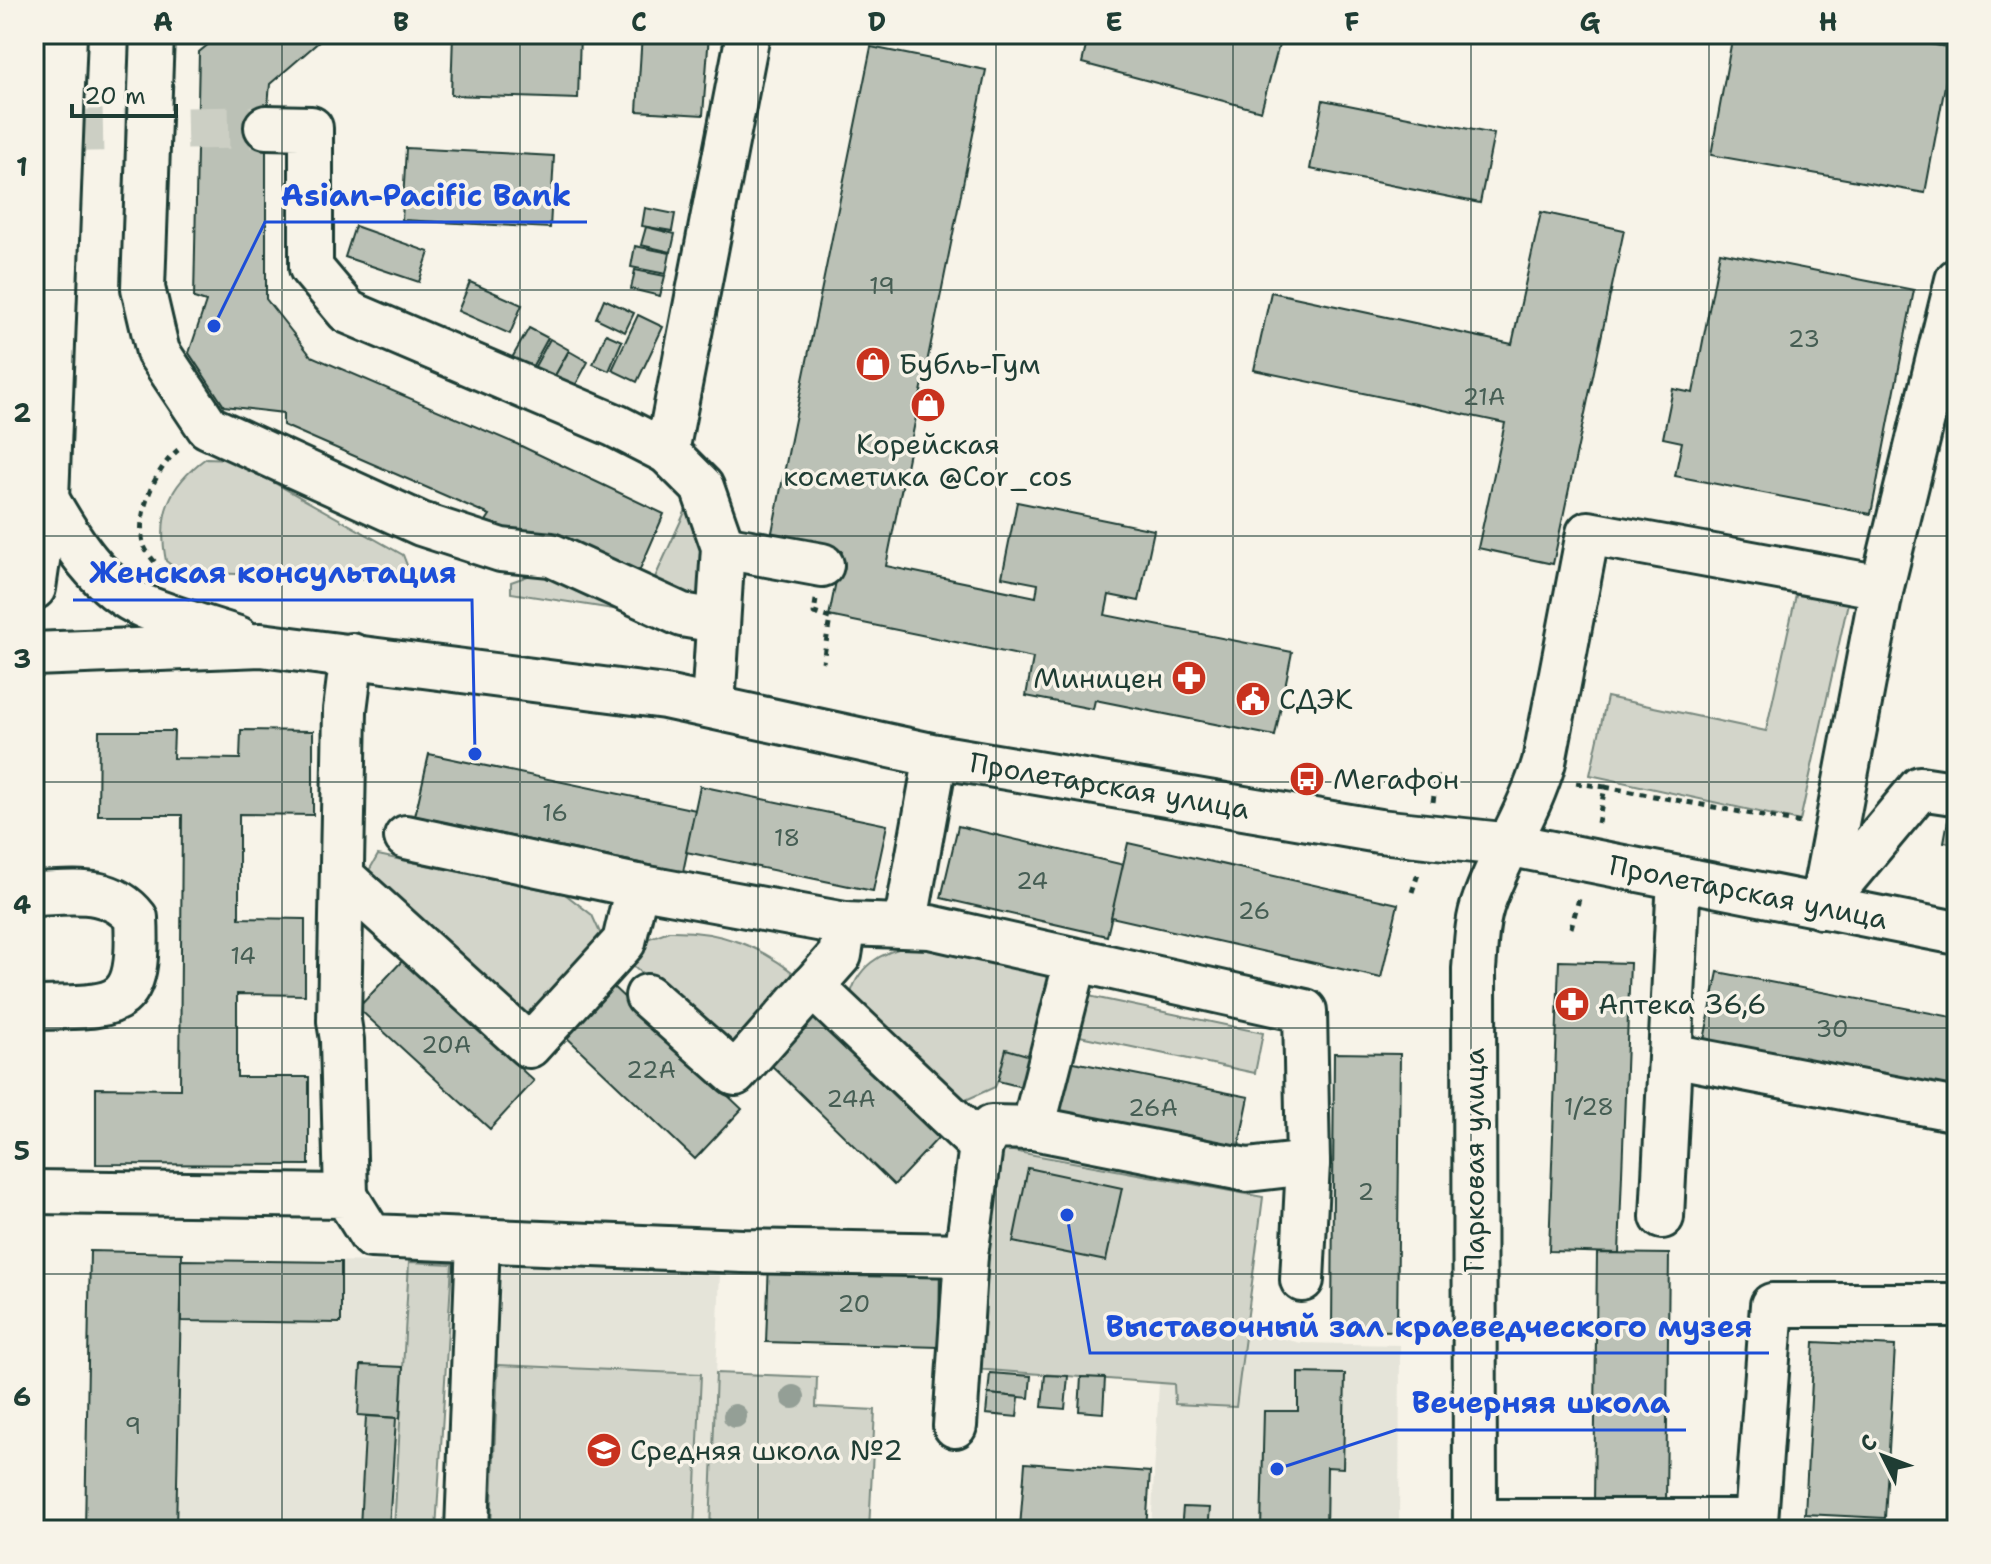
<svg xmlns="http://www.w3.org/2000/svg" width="1991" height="1564" font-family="'Shantell Sans',sans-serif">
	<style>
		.built { fill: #e5e4d9 }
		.green { fill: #d3d5ca; stroke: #79897f; stroke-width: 2 }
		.building { fill: #bbc1b6; stroke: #1f3d34; stroke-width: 2 }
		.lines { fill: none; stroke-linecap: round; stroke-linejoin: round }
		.minor-tunnel { stroke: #cccfc4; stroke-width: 42; stroke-dasharray: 42 21; stroke-linecap: butt }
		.minor-casing { stroke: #1f3d34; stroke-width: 48 }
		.path { stroke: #1f3d34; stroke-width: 5; stroke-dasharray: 6 6; stroke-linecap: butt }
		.minor { stroke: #f7f3e8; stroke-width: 42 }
		.tree { fill: #949f96 }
		.grid { fill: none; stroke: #1f3d34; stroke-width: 2; stroke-opacity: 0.55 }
		.labels { text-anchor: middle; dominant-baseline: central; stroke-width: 7; stroke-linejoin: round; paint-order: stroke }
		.number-label { font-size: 24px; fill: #465e54 }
		.poi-label { font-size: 28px; fill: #1f3d34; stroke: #f7f3e8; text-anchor: start }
		.street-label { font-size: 28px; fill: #1f3d34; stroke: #f7f3e8 }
		.leader { fill: none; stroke: #1d4ed8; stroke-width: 3 }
		.callout-dot { fill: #1d4ed8; stroke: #f7f3e8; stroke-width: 3 }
		.callout-label { font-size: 30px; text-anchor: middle; font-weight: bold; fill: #1d4ed8; stroke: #f7f3e8; stroke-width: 7; stroke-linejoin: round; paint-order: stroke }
		.neatline { fill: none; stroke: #1f3d34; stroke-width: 3 }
		.grid-label { font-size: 26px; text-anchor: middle; font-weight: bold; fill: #1f3d34 }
	</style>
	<rect width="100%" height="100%" fill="#f7f3e8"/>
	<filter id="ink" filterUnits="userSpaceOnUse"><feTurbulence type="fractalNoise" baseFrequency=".0125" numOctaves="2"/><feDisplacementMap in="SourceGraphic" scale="16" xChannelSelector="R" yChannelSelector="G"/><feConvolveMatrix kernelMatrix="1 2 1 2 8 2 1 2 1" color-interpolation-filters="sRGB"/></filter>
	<g filter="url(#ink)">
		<g class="built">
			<path d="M90,1251L182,1253V1260L409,1262L394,1530H85Z"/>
			<path d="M502,1263L720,1272L710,1530H491Z"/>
			<path d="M1246,1330L1301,1343L1400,1345L1399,1530H1151L1159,1383L1175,1384L1236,1407Z"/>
		</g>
		<g class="green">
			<path d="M206,458L232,459L403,555L408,568L401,580L180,572L166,561C157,515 168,486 206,458Z"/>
			<path d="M689,503L708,540L701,595L694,599L652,584Z"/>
			<path d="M553,567L645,614L511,593V582Z"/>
			<path d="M1798,586L1849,598L1800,821L1590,775L1607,697L1766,731Z"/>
			<path d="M378,855L565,894L592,915L602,937L529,1031L367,874Z"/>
			<path d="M669,931C721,930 762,946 802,980L736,1055L627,960L647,939Z"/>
			<path d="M913,945H928L1055,975L1034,1057L998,1080L995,1087L959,1103L849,1001C856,966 880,952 913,945Z"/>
			<path d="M1084,995L1263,1033L1255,1073L1075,1035Z"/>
			<path d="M1002,1149L1263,1197L1236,1407L1175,1404L1174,1384L975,1369L986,1248Z"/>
			<path d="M409,1262L452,1264L436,1530H394Z"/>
			<path d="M498,1365L701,1374L694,1530L491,1527Z"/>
			<path d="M716,1373L817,1377L816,1407L875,1410L869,1530H710Z"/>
		</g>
		<g class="building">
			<path d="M221,34H328L270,84L266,127V299L311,356L519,445L664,514L634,583L486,521L490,515L283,425V413L224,406L189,353L206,302L194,298L199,52Z"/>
			<path d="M453,34H580L578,99L451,95Z"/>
			<path d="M642,34H709L703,115L637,111Z"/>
			<path d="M1089,34H1282L1261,111L1082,63Z"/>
			<path d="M1733,34H1873L1952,48L1925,193L1711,155Z"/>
			<path d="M871,47L986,70L886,566L1036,597L1038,584L1002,577L1017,502L1154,530L1139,601L1109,595L1105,615L1292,652L1275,736L1095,700L1093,709L1026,696L1033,658L829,616L842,551L771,537Z"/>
			<path d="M1323,100L1494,134L1480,203L1310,169Z"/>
			<path d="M406,148L554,156L550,228L402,220Z"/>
			<path d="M645,208L675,214L672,231L642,226Z"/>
			<path d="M1541,212L1624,230L1553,564L1478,548L1505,423L1254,370L1271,292L1512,344Z"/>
			<path d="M355,226L429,252L419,282L345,257Z"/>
			<path d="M646,227L675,234L671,252L641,245Z"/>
			<path d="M635,246L670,253L666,274L631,267Z"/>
			<path d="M1720,252L1914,290L1871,514L1675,476L1682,442L1663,438L1673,389L1693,393Z"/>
			<path d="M635,270L665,276L660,296L631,289Z"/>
			<path d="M470,282L522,305L510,334L458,311Z"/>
			<path d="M604,299L634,313L625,332L596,318Z"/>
			<path d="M638,315L663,327L637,382L612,370Z"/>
			<path d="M529,328L548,338L531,369L512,358Z"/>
			<path d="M606,334L622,341L609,371L593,364Z"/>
			<path d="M550,339L569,350L552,381L533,370Z"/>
			<path d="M569,351L588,362L573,390L553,379Z"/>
			<path d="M241,730L313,731V815L239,814V918L305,919V995L237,994V1077H309V1165L96,1164V1088L180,1089L182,815H98L99,731H174L173,758L240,759Z"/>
			<path d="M429,754L696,810L683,872L415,816Z"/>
			<path d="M1957,772V844L1944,842Z"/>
			<path d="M700,786L887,825L873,891L686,852Z"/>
			<path d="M958,826L1124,865L1107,936L941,898Z"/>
			<path d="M1128,843L1398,904L1381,978L1111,917Z"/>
			<path d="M403,960L534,1081L490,1129L358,1008Z"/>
			<path d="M1559,961L1630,963L1619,1253L1549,1251Z"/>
			<path d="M1718,972L1957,1018V1089L1704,1040Z"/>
			<path d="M608,982L742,1109L695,1159L561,1032Z"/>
			<path d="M809,1013L938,1138L894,1185L765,1059Z"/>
			<path d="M1006,1049L1034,1057L1026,1088L998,1081Z"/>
			<path d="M1334,1053L1400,1054L1397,1331L1332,1330Z"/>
			<path d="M1069,1061L1249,1097L1237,1155L1057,1118Z"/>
			<path d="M1028,1168L1122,1188L1106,1261L1013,1242Z"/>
			<path d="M90,1251L182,1253L176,1530H85Z"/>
			<path d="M1597,1253L1669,1254L1666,1503H1594Z"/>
			<path d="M181,1260L341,1262V1323L181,1321Z"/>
			<path d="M769,1261L940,1265L939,1347L766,1342Z"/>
			<path d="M1814,1342L1895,1346L1885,1518L1805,1514Z"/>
			<path d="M361,1365L403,1367L400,1418L358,1415Z"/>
			<path d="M990,1373L1031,1376L1029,1398L988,1394Z"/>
			<path d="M1298,1373L1345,1374L1343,1468L1327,1467L1326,1530H1261L1264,1411H1298Z"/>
			<path d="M1045,1375L1068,1376L1065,1409L1042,1407Z"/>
			<path d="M1081,1377L1105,1378L1103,1413L1079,1411Z"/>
			<path d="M988,1394L1019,1397L1017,1417L986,1414Z"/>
			<path d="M366,1416L396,1418L389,1528L360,1527Z"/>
			<path d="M1025,1463L1150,1472L1146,1530L1020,1528Z"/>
			<path d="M1183,1507L1210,1508L1208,1530H1181Z"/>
		</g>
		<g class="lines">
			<path class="minor-tunnel" d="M61,131L266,127"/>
			<defs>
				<g id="minor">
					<path d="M152,34L143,288L158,352L208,427L421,524L501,550L551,555L682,615L717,621"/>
					<path d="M266,127L311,128V268L348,312L616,426L667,452"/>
					<path d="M47,499C70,539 99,588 145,607C175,619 207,628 238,638"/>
					<path d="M723,547L822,565"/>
					<path d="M1882,587L1957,280"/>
					<path d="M34,588L47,499L65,34"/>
					<path id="s1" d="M34,654L261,645L665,697L936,756L1379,831L1512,845L1957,933"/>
					<path d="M713,706L723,547L702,487L667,452L748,34"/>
					<path d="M406,837L637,886L845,924L930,927L1305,1011L1308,1163L1302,1280"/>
					<path d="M343,877L529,1046L624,942L637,886"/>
					<path d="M34,894C72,893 110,885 136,918C141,1013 117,1006 34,1008"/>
					<path d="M1824,903L1920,788L1953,793"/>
					<path d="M905,926L936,756"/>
					<path d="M812,986L981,1146"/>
					<path d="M647,996L735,1074L840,955L845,924"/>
					<path d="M1671,1055L1957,1110"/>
					<path d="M1033,1128L1247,1170L1308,1163"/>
					<path d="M34,1192L346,1196L371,1236L743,1251L966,1255L981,1146L991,1127L1033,1128L1076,960"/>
					<path d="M346,1196L342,1040L339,1021L345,710L352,655"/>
					<path d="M1662,1217L1679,878"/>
					<path d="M955,1426L966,1255"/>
					<path d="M1475,1521H1756L1772,1305H1957"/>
					<path d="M467,1530L478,1241"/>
					<path d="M1475,1530L1474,969C1476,947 1476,922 1484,901C1501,853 1530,811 1544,762L1588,533L1882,587L1821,907"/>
				</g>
			</defs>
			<use href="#minor" class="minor-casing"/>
			<g class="path">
				<path d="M162,571C157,564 147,554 144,546C134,516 156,468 178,450"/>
				<path d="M816,600L814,613L830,618L823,662"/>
				<path d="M1576,783L1605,787L1598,823"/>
				<path d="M1605,787L1801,823"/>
				<path d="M1433,802L1437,775"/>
				<path d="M1412,892L1418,874"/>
				<path d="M1571,928L1580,895"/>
			</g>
			<use href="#minor" class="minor"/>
		</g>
		<g class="tree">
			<circle cx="793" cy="1397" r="12"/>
			<circle cx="735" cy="1416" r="12"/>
		</g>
	</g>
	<path class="grid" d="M282,34V1530M520,34V1530M758,34V1530M996,34V1530M1233,34V1530M1471,34V1530M1709,34V1530M34,290H1957M34,536H1957M34,782H1957M34,1028H1957M34,1274H1957"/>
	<defs>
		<symbol id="shop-disc" viewBox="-11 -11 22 22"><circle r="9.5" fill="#c8321e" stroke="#f7f3e8"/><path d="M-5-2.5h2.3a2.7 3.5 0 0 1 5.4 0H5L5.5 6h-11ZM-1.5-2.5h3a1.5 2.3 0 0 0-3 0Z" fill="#fff"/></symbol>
		<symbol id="pharmacy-disc" viewBox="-11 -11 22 22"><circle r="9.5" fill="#c8321e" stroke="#f7f3e8"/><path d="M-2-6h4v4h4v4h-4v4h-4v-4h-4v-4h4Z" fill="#fff"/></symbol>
		<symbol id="civic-disc" viewBox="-11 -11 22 22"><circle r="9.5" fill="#c8321e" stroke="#f7f3e8"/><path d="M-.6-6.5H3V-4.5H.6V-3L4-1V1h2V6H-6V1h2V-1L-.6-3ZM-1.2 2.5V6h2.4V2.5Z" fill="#fff"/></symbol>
		<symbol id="bus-disc" viewBox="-11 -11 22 22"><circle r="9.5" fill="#c8321e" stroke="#f7f3e8"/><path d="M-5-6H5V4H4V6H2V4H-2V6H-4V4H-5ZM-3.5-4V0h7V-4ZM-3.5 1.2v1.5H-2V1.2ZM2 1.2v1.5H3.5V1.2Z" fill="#fff"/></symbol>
		<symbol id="school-disc" viewBox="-11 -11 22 22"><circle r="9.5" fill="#c8321e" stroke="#f7f3e8"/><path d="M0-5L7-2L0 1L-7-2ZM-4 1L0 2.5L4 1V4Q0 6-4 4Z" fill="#fff"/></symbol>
	</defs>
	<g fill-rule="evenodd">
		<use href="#shop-disc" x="853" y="344" width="40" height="40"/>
		<use href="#shop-disc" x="908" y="385" width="40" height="40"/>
		<use href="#pharmacy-disc" x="1169" y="658" width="40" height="40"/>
		<use href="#civic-disc" x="1233" y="679" width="40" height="40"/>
		<use href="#bus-disc" x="1287" y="759" width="40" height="40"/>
		<use href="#pharmacy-disc" x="1552" y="984" width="40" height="40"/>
		<use href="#school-disc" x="584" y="1430" width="40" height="40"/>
	</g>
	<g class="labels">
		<g class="number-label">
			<text x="882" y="286">19</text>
			<text x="1804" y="339">23</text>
			<text x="1484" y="397">21А</text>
			<text x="555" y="813">16</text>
			<text x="787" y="838">18</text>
			<text x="1032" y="881">24</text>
			<text x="1254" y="911">26</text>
			<text x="243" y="956">14</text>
			<text x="1832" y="1029">30</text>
			<text x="446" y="1045">20А</text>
			<text x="651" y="1070">22А</text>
			<text x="851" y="1099">24А</text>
			<text x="1589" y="1107">1/28</text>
			<text x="1153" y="1108">26А</text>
			<text x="1366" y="1192">2</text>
			<text x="854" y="1304">20</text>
			<text x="133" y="1426">9</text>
		</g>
		<g class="poi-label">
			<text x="899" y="364">Бубль-Гум</text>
			<text x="928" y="444" text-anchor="middle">Корейская<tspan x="928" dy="32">косметика @Cor_cos</tspan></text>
			<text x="1163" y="678" text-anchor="end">Миницен</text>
			<text x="1279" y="699">СДЭК</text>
			<text x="1333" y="779">Мегафон</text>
			<text x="1598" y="1004">Аптека 36,6</text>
			<text x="630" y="1450">Средняя школа №2</text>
		</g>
		<g class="street-label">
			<text stroke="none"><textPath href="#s1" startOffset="1088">Пролетарская улица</textPath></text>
			<text stroke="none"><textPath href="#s1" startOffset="1736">Пролетарская улица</textPath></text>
			<text transform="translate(1474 1160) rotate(-90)">Парковая улица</text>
		</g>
	</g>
	<path class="leader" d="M214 326L265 222H587M475 754L472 600H73M1067 1215L1090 1353H1769M1277 1469L1396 1430H1686"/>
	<g class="callout-dot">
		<circle cx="214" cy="326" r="8"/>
		<circle cx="475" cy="754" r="8"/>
		<circle cx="1067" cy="1215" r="8"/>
		<circle cx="1277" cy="1469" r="8"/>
	</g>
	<g class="callout-label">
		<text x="426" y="206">Asian-Pacific Bank</text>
		<text x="273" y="583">Женская консультация</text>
		<text x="1429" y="1337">Выставочный зал краеведческого музея</text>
		<text x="1541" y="1413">Вечерняя школа</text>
	</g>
	<rect width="1991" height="1564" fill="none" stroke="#f7f3e8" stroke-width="88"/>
	<g transform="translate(1883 1456) rotate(312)" stroke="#f7f3e8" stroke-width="6" paint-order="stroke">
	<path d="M0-6L14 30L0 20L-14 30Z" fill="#1f3d34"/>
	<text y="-12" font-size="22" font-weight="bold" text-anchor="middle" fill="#1f3d34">С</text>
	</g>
	<path d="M72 104v12h104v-12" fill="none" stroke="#1f3d34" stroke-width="4"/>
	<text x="84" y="104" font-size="24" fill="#1f3d34" stroke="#f7f3e8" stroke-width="6" paint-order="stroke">20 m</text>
	<rect x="44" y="44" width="1903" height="1476" class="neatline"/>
	<g class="grid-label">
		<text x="163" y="31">A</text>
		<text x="401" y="31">B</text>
		<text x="639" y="31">C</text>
		<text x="877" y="31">D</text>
		<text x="1114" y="31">E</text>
		<text x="1352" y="31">F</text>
		<text x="1590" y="31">G</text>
		<text x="1828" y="31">H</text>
		<text x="22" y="176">1</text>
		<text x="22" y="422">2</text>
		<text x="22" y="668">3</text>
		<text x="22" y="914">4</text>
		<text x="22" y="1160">5</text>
		<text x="22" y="1406">6</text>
	</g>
</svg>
